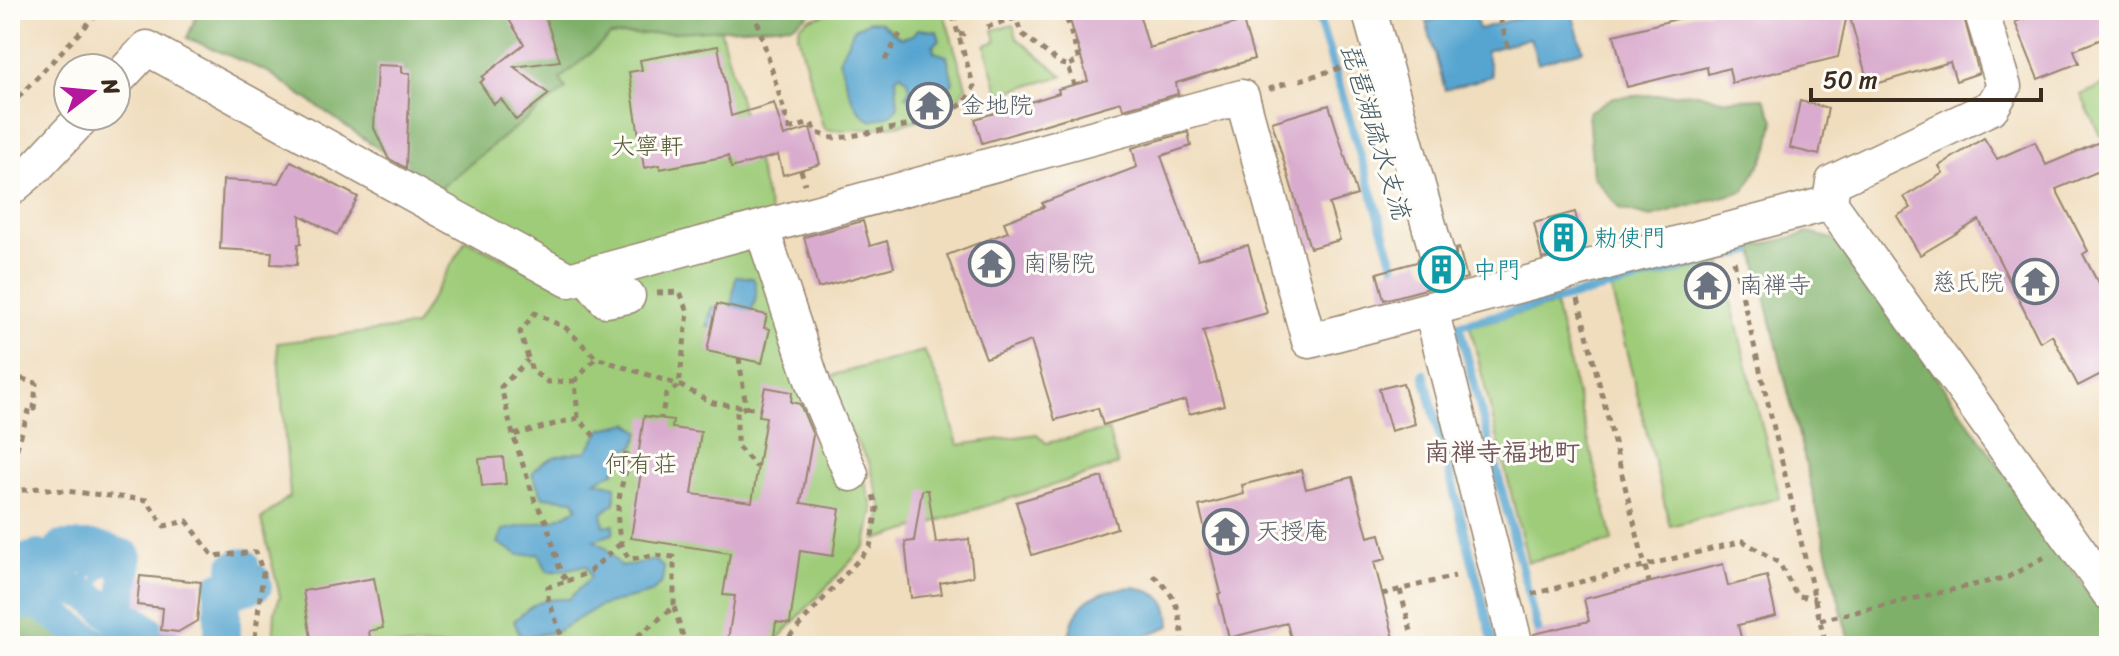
<svg xmlns="http://www.w3.org/2000/svg" width="2119" height="656" font-family="Sriracha,'Klee One',sans-serif">
	<style>
		.green { fill: #9fcc79; stroke: #6d7b4c; stroke-width: 2 }
		.forest { fill: #7fb069; stroke: #5d6d44; stroke-width: 2 }
		.water { fill: #57a5d0; stroke: #496877; stroke-width: 2 }
		.lines { fill: none; stroke-linecap: round; stroke-linejoin: round }
		.stream { stroke: #57a5d0; stroke-width: 9 }
		.canal { stroke: #57a5d0; stroke-width: 32 }
		.building { fill: #d9abce }
		.minor-tunnel { stroke: #ccb99e; stroke-width: 34; stroke-dasharray: 34 17; stroke-linecap: butt }
		.minor-casing { stroke: #96846e; stroke-width: 37 }
		.path { stroke: #96846e; stroke-width: 5; stroke-dasharray: 6 6; stroke-linecap: butt }
		.minor { stroke: #fff; stroke-width: 34 }
		.labels { text-anchor: middle; dominant-baseline: central; stroke-width: 6; stroke-linejoin: round; paint-order: stroke }
		.worship-label { font-size: 24px; fill: #5b616d; stroke: #fdfcf7; text-anchor: start }
		.park-label { font-size: 24px; fill: #595b39; stroke: #fdfcf7 }
		.culture-label { font-size: 24px; fill: #0d838f; stroke: #fdfcf7; text-anchor: start }
		.water-label { font-size: 26px; font-style: italic; fill: #465b65; stroke: #fdfcf7 }
		.neighbourhood-label { font-size: 26px; font-weight: bold; fill: #72575c; stroke: #fdfcf7 }
	</style>
	<rect width="100%" height="100%" fill="#fdfcf7"/>
	<filter id="ink" filterUnits="userSpaceOnUse"><feTurbulence type="fractalNoise" baseFrequency=".0125" numOctaves="2"/><feDisplacementMap in="SourceGraphic" scale="16" xChannelSelector="R" yChannelSelector="G"/><feConvolveMatrix kernelMatrix="1 2 1 2 8 2 1 2 1" color-interpolation-filters="sRGB"/></filter>
	<filter id="wash" filterUnits="userSpaceOnUse"><feTurbulence type="fractalNoise" baseFrequency=".006" numOctaves="4" result="noise"/><feDisplacementMap in="SourceGraphic" scale="32" xChannelSelector="R" yChannelSelector="G"/><feGaussianBlur stdDeviation="1.8" result="paint"/><feColorMatrix in="noise" values="0 0 0 0 0 0 0 0 0 0 0 0 0 0 0 0 0 1.4 0 .05"/><feComposite in="paint" operator="in"/></filter>
	<g filter="url(#wash)">
		<rect width="100%" height="100%" fill="#f0ddbe"/>
		<g class="green">
			<path d="M715,10L771,214L572,269L438,190L508,133L566,89L560,79L610,36Z"/>
			<path d="M840,10H943L966,86C963,91 960,98 956,102C927,126 863,131 827,130L823,127L798,35L800,25L809,19Z"/>
			<path d="M1013,25L1017,38L1063,76L999,94L985,45L996,41L993,30Z"/>
			<path d="M2109,82V132L2100,136L2081,95Z"/>
			<path d="M466,240L557,284L760,241L862,471L873,510L866,545L775,642L776,646H273L275,611L280,596L261,519L290,496L277,343L415,326Z"/>
			<path d="M1721,262L1780,498L1670,526L1611,289Z"/>
			<path d="M1555,305L1613,541L1528,562L1470,326Z"/>
			<path d="M924,351L945,396L958,445L1037,434L1046,443L1108,430L1118,465L876,540L882,508L869,462L820,384L837,374Z"/>
		</g>
		<g class="forest">
			<path d="M199,10H815L793,25L610,36L560,79L566,89L508,133L438,190L268,72L187,38Z"/>
			<path d="M1698,93L1721,100L1764,98L1774,120L1769,149L1744,191L1651,217L1620,209L1593,176L1588,112L1614,97Z"/>
			<path d="M1808,233L1833,239L1848,251L2109,622V646H1850L1753,247Z"/>
			<path d="M10,608H37L89,646H10Z"/>
		</g>
		<g class="water">
			<path d="M1468,10H1473L1479,29L1524,16L1523,10H1571L1583,50L1538,63L1530,38L1486,51L1492,76L1445,90L1426,22Z"/>
			<path d="M869,21L880,22L901,38L913,35L918,29L937,31L940,40L933,45L934,52L947,56L953,82C944,98 922,106 906,96L910,88L907,79L900,74L896,78L898,107L891,115L872,121C850,110 847,82 839,60L854,29Z"/>
			<path d="M736,276L753,278C762,294 750,313 744,329L707,327L712,307L723,310L731,307Z"/>
			<path d="M629,423L640,432L634,447L626,449L614,472L595,481L615,486V503L602,513L604,526L614,524L613,534L594,540L606,548L621,567L655,560L664,568L662,582L651,593L600,606L558,631L521,638L514,621C533,603 542,598 569,599L591,577L587,566C572,566 562,573 547,571L539,554L519,555L498,543L503,530L554,520L578,508L574,500L543,497L532,474C545,455 565,453 586,452L602,429Z"/>
			<path d="M1134,587C1159,594 1170,597 1170,626L1134,640L1127,646H1068C1071,603 1092,590 1134,587Z"/>
		</g>
		<g class="lines">
			<g class="stream">
				<path d="M1316,10L1394,265"/>
				<path d="M1424,374L1494,646"/>
				<path d="M86,546L84,559L89,595"/>
				<path d="M89,595L108,562L111,550"/>
				<path d="M1542,646L1459,325L1750,251"/>
			</g>
			<g class="canal">
				<path d="M10,564L39,556L63,568L72,560L61,547H96L94,560L101,562L104,549L126,556L125,589L120,609L168,646"/>
				<path d="M29,580L38,578L89,595L130,631"/>
				<path d="M10,605L38,603L99,646"/>
				<path d="M220,646V587L239,582L234,567L243,564L247,583L255,580L256,586L225,595V646"/>
			</g>
		</g>
		<g id="blocks">
			<g class="building">
				<path d="M503,10H543L560,61L514,67L549,94L516,120L501,99L494,104L480,83L484,79L482,77L524,44Z"/>
				<path d="M1067,10H1138L1149,48L1243,21L1254,59L1176,83L1178,94L1123,109L1121,102L1107,106L982,143L975,119L1059,93L1058,89L1088,81Z"/>
				<path d="M1712,10H1848L1838,57L1732,83L1729,68L1708,74L1707,67L1627,87L1614,35Z"/>
				<path d="M1848,10H1962L1979,73L1956,81L1950,62L1869,86Z"/>
				<path d="M2029,10H2109V36L2074,50L2079,63L2038,79L2015,22L2031,16Z"/>
				<path d="M718,46L731,116L774,103L784,136L810,128L820,164L783,175L778,155L731,168L728,156L660,169L659,165L644,168L629,72L642,70L640,60Z"/>
				<path d="M377,65L402,66V73H410L406,168L388,158L374,128Z"/>
				<path d="M1800,101L1828,108L1819,155L1790,148Z"/>
				<path d="M1329,105L1357,195L1329,204L1340,240L1310,248L1272,122Z"/>
				<path d="M1188,132L1191,146L1161,156L1198,259L1248,245L1267,313L1203,331L1224,405L1189,414L1185,400L1103,425L1098,408L1055,420L1031,341L986,358L947,255L1008,232L1004,222L1044,207L1042,203L1137,167L1132,148Z"/>
				<path d="M1984,138L1997,159L2035,142L2046,165L2109,138V167L2056,189L2088,251L2083,254L2109,304V370L2078,386L2052,335L2040,342L1979,220L1920,255L1897,216L1911,208L1904,197L1943,173L1939,166Z"/>
				<path d="M291,161L358,197L337,235L300,215L301,244H298L297,265L271,264L272,252L220,249L223,180L279,183Z"/>
				<path d="M1575,212L1584,248L1542,259L1534,223Z"/>
				<path d="M863,221L870,246L887,241L894,267L818,288L804,237Z"/>
				<path d="M1459,248L1467,278L1384,300L1377,273L1417,262L1418,259L1423,268L1431,273H1443L1452,267L1456,258V249Z"/>
				<path d="M717,304L767,315L764,328L770,329L762,363L707,351Z"/>
				<path d="M1403,383L1415,424L1391,431L1379,389Z"/>
				<path d="M765,387L792,392L791,402L800,404L813,435L801,503L840,509L833,556L800,551L790,624L776,622L773,644L727,646L735,596L723,595L730,553L631,538L643,458L638,457L644,416L673,420L672,428L701,432L692,494L752,502L766,417L759,416Z"/>
				<path d="M503,457L506,484L482,486L479,459Z"/>
				<path d="M1301,470L1306,489L1352,477L1368,537L1380,534L1386,559L1374,562L1396,646H1304L1303,640L1292,643L1287,623L1229,638L1218,594L1221,593L1199,506L1244,494L1242,485Z"/>
				<path d="M1102,477L1117,528L1032,555L1016,502Z"/>
				<path d="M922,490H928L936,543L969,539L973,576L940,583L942,594L911,598L905,542L914,541Z"/>
				<path d="M1723,564L1728,586L1767,576L1776,616L1738,625L1743,646H1535L1534,634L1589,621L1584,599Z"/>
				<path d="M140,576L201,582L197,621L178,632L161,630L163,608L137,605Z"/>
				<path d="M374,578L383,628L369,631L371,646H328L327,641L312,644L303,591Z"/>
			</g>
		</g>
	</g>
	<g filter="url(#ink)">
		<use href="#blocks" fill-opacity="0" stroke="#96846e" stroke-width="2"/>
		<g class="lines">
			<path class="minor-tunnel" d="M1437,254L1446,286"/>
			<defs>
				<g id="minor">
					<path d="M1369,10L1437,254"/>
					<path d="M116,81L147,48L569,280L1242,97L1309,341L1830,203L2109,593"/>
					<path d="M10,189L36,167L84,116"/>
					<path d="M1830,203L1833,182L1992,107L2004,87L1981,10"/>
					<path d="M762,229L815,389L851,474"/>
					<path d="M587,277L606,300L628,296"/>
					<path d="M1431,309L1516,646"/>
				</g>
			</defs>
			<use href="#minor" class="minor-casing"/>
			<g class="path">
				<path d="M754,10L791,134"/>
				<path d="M1500,18L1508,47"/>
				<path d="M1067,19L1079,61L1068,65"/>
				<path d="M987,27L1016,18L1021,33L1061,64L1068,65L1074,85"/>
				<path d="M959,35L970,32"/>
				<path d="M885,60L900,34"/>
				<path d="M1300,80L1353,64"/>
				<path d="M1269,89L1287,83"/>
				<path d="M10,106L101,10"/>
				<path d="M789,129L811,123L817,133L832,138L846,137L936,120L963,104L974,87L951,10"/>
				<path d="M801,170L805,184"/>
				<path d="M1734,261L1826,646"/>
				<path d="M657,293L680,292L688,312L679,385L666,395L661,419"/>
				<path d="M1578,299L1649,582"/>
				<path d="M739,358L746,407L737,411V446L757,467"/>
				<path d="M10,375L36,383L34,409L30,407L10,470"/>
				<path d="M575,381L548,382L532,371L520,332L535,313L566,328L596,358L679,385L713,403L761,409"/>
				<path d="M578,418L575,381L596,358"/>
				<path d="M513,435L501,387L528,360"/>
				<path d="M623,455L632,456C618,487 610,529 629,559L655,555L674,557V607L625,646"/>
				<path d="M10,492L38,488L147,500L164,526L187,521L213,556L256,552L263,573L254,646"/>
				<path d="M1153,576C1178,593 1180,618 1184,646"/>
				<path d="M567,581L589,572L620,544"/>
				<path d="M1400,590L1411,631"/>
				<path d="M1382,594L1455,576"/>
				<path d="M1532,594L1743,541L1779,563L1797,596L1815,598"/>
				<path d="M674,607L686,646"/>
				<path d="M1820,620L2008,577L2045,557"/>
				<path d="M565,646L548,598V587L567,581L561,573L546,521L535,501L513,435L578,418L595,437"/>
				<path d="M565,646L612,640L615,646"/>
				<path d="M781,646L870,547L877,509L873,495"/>
				<path d="M1801,646L1825,640"/>
			</g>
			<use href="#minor" class="minor"/>
		</g>
	</g>
	<defs>
		<symbol id="temple-ring" viewBox="-11 -11 22 22"><circle r="9.5" fill="#fdfcf7" stroke="#6b7280" stroke-width="1.5"/><path d="M0-6L5-2H3V0L6.5 2.5H4V6H1.5V3h-3V6H-4V2.5H-6.5L-3 0V-2H-5Z" fill="#6b7280"/></symbol>
		<symbol id="building-ring" viewBox="-11 -11 22 22"><circle r="9.5" fill="#fdfcf7" stroke="#0f9aa8" stroke-width="1.5"/><path d="M-4-6H4V6H1V3H-1V6H-4ZM-2.5-4.3h1.7v1.8h-1.7ZM.8-4.3h1.7v1.8H.8ZM-2.5-1h1.7V.8h-1.7ZM.8-1h1.7V.8H.8Z" fill="#0f9aa8"/></symbol>
	</defs>
	<g fill-rule="evenodd">
		<use href="#temple-ring" x="904" y="80" width="51" height="51"/>
		<use href="#building-ring" x="1538" y="212" width="51" height="51"/>
		<use href="#temple-ring" x="966" y="238" width="51" height="51"/>
		<use href="#building-ring" x="1416" y="244" width="51" height="51"/>
		<use href="#temple-ring" x="2010" y="256" width="51" height="51"/>
		<use href="#temple-ring" x="1682" y="260" width="51" height="51"/>
		<use href="#temple-ring" x="1200" y="506" width="51" height="51"/>
	</g>
	<g class="labels">
		<g class="worship-label">
			<text x="961" y="105">金地院</text>
			<text x="1023" y="263">南陽院</text>
			<text x="2004" y="282" text-anchor="end">慈氏院</text>
			<text x="1739" y="285">南禅寺</text>
			<text x="1256" y="531">天授庵</text>
		</g>
		<g class="park-label">
			<text x="647" y="146">大寧軒</text>
			<text x="641" y="464">何有荘</text>
		</g>
		<g class="culture-label">
			<text x="1594" y="238">勅使門</text>
			<text x="1473" y="270">中門</text>
		</g>
		<g class="water-label">
			<text transform="translate(1376 131) rotate(73)">琵琶湖疏水支流</text>
		</g>
		<g class="neighbourhood-label">
			<text x="1502" y="452">南禅寺福地町</text>
		</g>
	</g>
	<rect width="2119" height="656" fill="none" stroke="#fdfcf7" stroke-width="40"/>
	<g transform="translate(92 92) rotate(74)"><circle r="38" fill="#fdfcf7" stroke="#afa8a0" stroke-width="2"/>
	<path d="M0-6L14 30L0 20L-14 30Z" fill="#b5179e"/>
	<text y="-12" font-size="22" font-weight="bold" text-anchor="middle" fill="#3b2a1e">N</text>
	</g>
	<path d="M1811 88v12h230v-12" fill="none" stroke="#3b2a1e" stroke-width="4"/>
	<text x="1823" y="88" font-size="24" fill="#3b2a1e" stroke="#fdfcf7" stroke-width="6" paint-order="stroke">50 m</text>
</svg>
